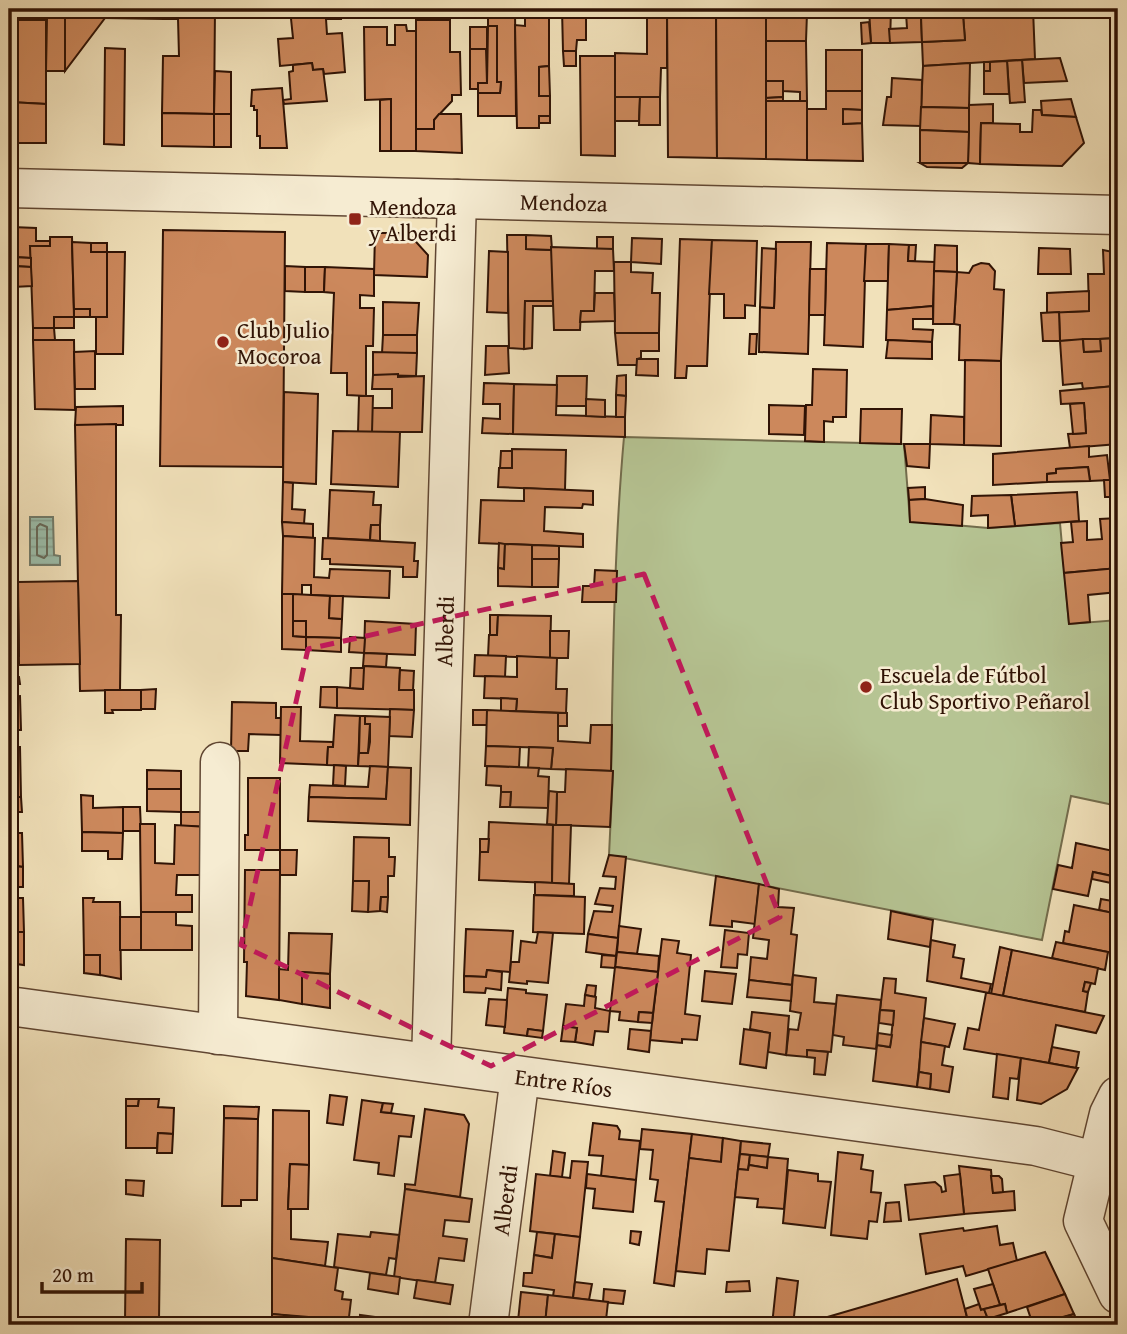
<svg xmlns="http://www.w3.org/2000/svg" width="1127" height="1334" font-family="'Gentium Book Plus',serif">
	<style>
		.garden { fill: #b6c493; stroke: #736c4c; stroke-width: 2 }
		.water { fill: url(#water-rules); stroke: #707a69; stroke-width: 2 }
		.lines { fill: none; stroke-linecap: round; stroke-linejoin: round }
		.shore { stroke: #666858; stroke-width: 2 }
		.building { fill: #cc885c; stroke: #301305; stroke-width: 2 }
		.minor-casing { stroke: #604632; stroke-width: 41 }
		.minor { stroke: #f6ecd2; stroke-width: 38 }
		.marked { fill: none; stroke: #c2185b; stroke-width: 5; stroke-dasharray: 14 9; stroke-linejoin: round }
		.poi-dot { fill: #8f2418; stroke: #f6ecd2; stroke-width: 2.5 }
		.labels { text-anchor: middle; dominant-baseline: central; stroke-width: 5; stroke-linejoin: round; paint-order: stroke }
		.street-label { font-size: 23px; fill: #301305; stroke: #f6ecd2 }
		.poi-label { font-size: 23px; fill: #301305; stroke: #f6ecd2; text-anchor: start }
	</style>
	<defs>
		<pattern id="water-rules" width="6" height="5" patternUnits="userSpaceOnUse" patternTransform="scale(1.75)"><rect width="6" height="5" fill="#9bbeab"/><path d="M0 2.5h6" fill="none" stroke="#86a292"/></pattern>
	</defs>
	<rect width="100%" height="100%" fill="#f1e1ba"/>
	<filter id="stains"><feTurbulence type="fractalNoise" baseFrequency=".00286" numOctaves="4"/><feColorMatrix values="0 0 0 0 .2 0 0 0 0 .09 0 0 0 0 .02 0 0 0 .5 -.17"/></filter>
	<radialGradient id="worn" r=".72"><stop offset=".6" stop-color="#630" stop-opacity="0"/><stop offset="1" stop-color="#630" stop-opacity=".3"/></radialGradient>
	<path class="garden" d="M624,437L904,444L910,521L988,528L1060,523L1069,624L1118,620V806L1071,796L1042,940L609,855L613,772L611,771C613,660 614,548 624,437Z"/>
	<path class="water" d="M30,517H53L54,555L60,556V565H30Z"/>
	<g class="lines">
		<path class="shore" d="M40,524L47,527V555L44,558L37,555V527Z"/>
	</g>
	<g class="building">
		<path d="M9,9H47L46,20H15V47H9Z"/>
		<rect x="47" y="9" width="58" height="9"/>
		<path d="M105,9H163V19L105,18Z"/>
		<path d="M163,9H215L214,114L162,113L163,56H179L178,19H163Z"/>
		<path d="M290,9H340L341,19H326L327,34L342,33L345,72L324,74L323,69L313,70L312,63L280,66L278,39L293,38Z"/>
		<path d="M488,9H515L516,116H478V93H500L501,82H497V26H488Z"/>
		<path d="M562,9H586V40H577L576,51H563Z"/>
		<path d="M647,9H667V68H661L660,97H615V53L647,54Z"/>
		<path d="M667,9H716L717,158L668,157Z"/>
		<path d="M716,9H766V159L717,158Z"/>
		<path d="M869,9H891L890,43H871Z"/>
		<path d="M963,9H1005L1006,13L963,15Z"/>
		<path d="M1005,9H1033L1035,59L923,66L922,42L965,40L963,15L1006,13Z"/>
		<path d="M766,13H807L806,41H766Z"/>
		<path d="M906,13H921L922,42L890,43L889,29L907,28Z"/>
		<path d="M525,14L549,15V66L539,67V96H550V116H539V128H517L515,25L525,26Z"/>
		<path d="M963,15L965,40L922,42L921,17Z"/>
		<path d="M47,18H65V71H46Z"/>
		<path d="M65,18H105L65,71Z"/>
		<path d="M15,20H46V104L9,102V47H15Z"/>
		<path d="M416,20H450V52H460L461,95H452V101L434,120V129H416Z"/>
		<path d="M869,22L871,43L862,44L861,23Z"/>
		<path d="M395,25H406L407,31H416V151H391V99L365,100L364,27H387V45H395Z"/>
		<path d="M488,26H497V82H501L500,93H478V83H487Z"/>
		<rect x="470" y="27" width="17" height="22"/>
		<path d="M766,41H806L807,101H800V92L783,91V81H766Z"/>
		<path d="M105,48L125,49L124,145L104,144Z"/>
		<path d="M470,49H486L487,83H478V89H470Z"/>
		<rect x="826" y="50" width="36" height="41"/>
		<path d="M563,51H576V66H564Z"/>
		<path d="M580,56H615V156L581,155Z"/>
		<path d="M1060,58L1067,81L1024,83L1022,60Z"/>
		<path d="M1022,60L1025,102L1010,103L1007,61Z"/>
		<path d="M1007,61L1009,94H984V71H990V62Z"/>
		<rect x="984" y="62" width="6" height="9"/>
		<path d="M312,63L313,70L323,69L327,101L284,104L283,100L291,99L289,72L293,71V65Z"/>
		<path d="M970,63L969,108L921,107L923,66Z"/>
		<path d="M549,66L550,96H539V67Z"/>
		<path d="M215,71L231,72V114H214Z"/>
		<path d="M892,78L922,80L921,126L883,125L887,97H891Z"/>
		<path d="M766,81H783V101V97L766,98Z"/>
		<path d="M282,88L287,148H260V136H257V110H254V106H251L252,90Z"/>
		<path d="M826,91H862V110L843,109V124L862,123L863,161L807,160V109H826Z"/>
		<path d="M615,97H640L639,121H615Z"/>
		<path d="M640,97H660V125H639Z"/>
		<path d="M783,97V101H766V98Z"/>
		<path d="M391,99V151H380V100Z"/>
		<path d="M1071,99L1076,117L1042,115L1041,101Z"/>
		<path d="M766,101H807V160L766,159Z"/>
		<path d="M9,102L46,104V143H9Z"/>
		<path d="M993,104V123H981L980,164L968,163L969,105Z"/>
		<path d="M921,107L969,108V132L920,130Z"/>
		<path d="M843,109L862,110V123L843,124Z"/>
		<path d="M1033,110H1041L1042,115L1076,117L1084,143L1062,166L980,164L981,123L1020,124V132H1032Z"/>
		<path d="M162,113L214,114V147L162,146Z"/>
		<rect x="214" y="114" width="17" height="33"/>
		<path d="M439,114H461L462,153L416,151V129H434V120Z"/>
		<rect x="539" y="116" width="11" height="7"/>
		<path d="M920,130L969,132L968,163H920Z"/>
		<path d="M920,163H968L962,168L927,167Z"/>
		<path d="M12,227L36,228V241H50V246H30L31,258L13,257Z"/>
		<path d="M163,230L285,232L283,467L160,466Z"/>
		<path d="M375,233H408L428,255L427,277L374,275Z"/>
		<path d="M507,235H526V249L552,250L553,301H525L524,349L509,348Z"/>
		<path d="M526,235L551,236L552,250L526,249Z"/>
		<path d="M50,237H72L74,317H54V328H33L30,246H50Z"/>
		<rect x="597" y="237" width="16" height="12"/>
		<path d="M632,238L662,239L661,264L631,262Z"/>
		<path d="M680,239L712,240L707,366H687L686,378H675Z"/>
		<path d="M712,240L757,241L755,306L745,305V318H724V294H709Z"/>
		<path d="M72,242L91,243V252H107V317H90V309H74Z"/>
		<path d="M776,242H811L808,354L759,352L760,307L774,308Z"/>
		<rect x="91" y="243" width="16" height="9"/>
		<path d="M827,243L866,244L863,347L824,345Z"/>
		<path d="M866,244H889L888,281H864Z"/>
		<path d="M889,244L909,245L908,261L935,262L933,306L887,310Z"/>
		<path d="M909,245H916L915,261H908Z"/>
		<path d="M935,245L957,246V272L934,271Z"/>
		<path d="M551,247L613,249L614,271H595L594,311H581L580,330H554Z"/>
		<path d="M762,248L776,249L774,308L760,307Z"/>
		<path d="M1039,248L1070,249L1071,274H1038Z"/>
		<path d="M1103,250L1118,253V338L1060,341L1059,312L1089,311L1088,274H1104Z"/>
		<path d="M489,251L508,252V313L487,312Z"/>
		<path d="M107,252H125L123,354H96V317H107Z"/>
		<path d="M13,257L31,258V267L13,266Z"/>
		<path d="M614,262H631V272L653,273L652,293H660L659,333H615Z"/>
		<path d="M981,263L989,264L995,271L994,289L1004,290L1001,361L959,360L960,325L954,324L957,272L969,273L973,266Z"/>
		<path d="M13,266L31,267L32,286L13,287Z"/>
		<path d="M285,266L305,267V292L285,291Z"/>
		<path d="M305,267H325L324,292H305Z"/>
		<path d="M325,267L374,269V296L360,295V308H374L373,346H366V396L347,395V373H331L334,293L324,292Z"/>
		<path d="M810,269H826L825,315H809Z"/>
		<path d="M934,271L957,272L954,324H933Z"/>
		<path d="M1089,291V311L1047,313V293Z"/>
		<path d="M595,293H614L615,321L580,322L581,311H594Z"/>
		<path d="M525,301H553V306H533L532,348L524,349Z"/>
		<path d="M383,302L419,303L417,335H383Z"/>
		<path d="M933,306V319H913V329L933,330L932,342L886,340L887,310Z"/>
		<rect x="74" y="309" width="16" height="8"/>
		<rect x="9" y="311" width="5" height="25"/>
		<path d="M1059,312L1060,341H1043L1041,313Z"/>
		<rect x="54" y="317" width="20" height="11"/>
		<path d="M33,328H54L55,340H33Z"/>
		<path d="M615,333H659V351H641V358L637,359V365H618Z"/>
		<path d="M750,334H757L756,354H749Z"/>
		<path d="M383,335H417V353H382Z"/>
		<path d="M9,336H14L15,389L10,395Z"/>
		<path d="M1118,338V371H1114L1115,386L1083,389L1082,383L1063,385L1060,341L1083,339L1084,352L1101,351L1100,339Z"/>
		<path d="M1083,339H1100L1101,351L1084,352Z"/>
		<path d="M33,340H74L75,410L35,409Z"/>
		<path d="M888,340L932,342V359L886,358Z"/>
		<path d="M486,346H508L509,373L485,375Z"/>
		<path d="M95,351V389H75L74,352Z"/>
		<path d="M373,352L417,353L416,376L373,375Z"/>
		<path d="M637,359H658V376L636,375Z"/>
		<path d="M965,360L1001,361V446L964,445Z"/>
		<path d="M813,369L847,370L846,417H833V422L824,421V442L805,441L806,405H812Z"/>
		<path d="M1114,371H1118V386H1115Z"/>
		<path d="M398,374V377L424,376L422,432H372V408H392V389H372L373,375Z"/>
		<path d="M626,375V396L616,395L617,376Z"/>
		<path d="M557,376H587L586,406H556Z"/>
		<path d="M484,383L514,384L513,434L482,433L483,418L500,419V404H483Z"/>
		<path d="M514,384L557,385L556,415L625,417V437L513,434Z"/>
		<path d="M1115,386H1118V444L1070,448L1068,434L1086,433L1084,403L1061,404L1060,391Z"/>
		<path d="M284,392L318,394L316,484L283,482Z"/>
		<path d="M616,395L626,396L625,417H616Z"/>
		<path d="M359,396H373L372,432H358Z"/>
		<path d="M586,399L605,400V417L586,416Z"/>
		<path d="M1084,403L1086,433L1073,434L1070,404Z"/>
		<path d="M769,405L805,406L804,435L769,434Z"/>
		<path d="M123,406V425H75L76,407Z"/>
		<path d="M861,409H902L901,444L860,443Z"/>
		<path d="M931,415L964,417V445L930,444Z"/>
		<path d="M116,424V615H121L120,690L80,691L75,425Z"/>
		<path d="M333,431L400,432L398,487L331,484Z"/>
		<path d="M904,444H930L929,468L907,466Z"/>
		<path d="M1089,446V457L1107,455L1110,480L1090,481L1088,467L1056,469V473L1047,474V482L993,485V454Z"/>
		<path d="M512,449L566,450L565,490L498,487L499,468H512Z"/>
		<path d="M501,451H512V468H500Z"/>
		<path d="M1088,467L1090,481L1047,482V474L1056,473V469Z"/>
		<path d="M1104,480H1118V497H1105Z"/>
		<path d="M283,482L293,483L292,509L305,510L304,524L282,522Z"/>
		<path d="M925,487V499L909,500L908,488Z"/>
		<path d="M524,488L593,491V505L583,504L582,508L545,507L544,531L583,534V547L479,543L481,500L524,501Z"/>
		<path d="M330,490L374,492L373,505H381L380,525H371L370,540L328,538Z"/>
		<path d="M1077,492L1079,521L1015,526L1011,495Z"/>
		<path d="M1011,495L1015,526L988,528V515L971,516L972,496Z"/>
		<path d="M925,499L963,505L962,526L910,522L909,500Z"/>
		<path d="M9,506H16L17,524L9,523Z"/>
		<path d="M9,511V523L17,524V549L11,548L10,559H9Z"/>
		<path d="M1118,518V568L1064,573L1061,543L1073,542L1071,522L1087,521V540L1102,539L1100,519Z"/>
		<path d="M282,522L313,524V538L283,536Z"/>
		<path d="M371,525H380V541L370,540Z"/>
		<path d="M283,536L315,538L314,577L329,578L330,569L390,571L389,598L311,595V585H302V595L282,594Z"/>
		<path d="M323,538L415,543L414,561H418L417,577H403V567L330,564V559H322Z"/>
		<path d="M499,543L505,544L504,569L498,568Z"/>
		<path d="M505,544L532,545V587L498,586V568L504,569Z"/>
		<path d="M532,545L559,546V559H532Z"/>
		<path d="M532,559H559L558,587H532Z"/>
		<path d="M1118,568V592L1088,595L1090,622L1069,624L1064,573Z"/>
		<path d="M595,570L617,571L616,602H582L583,586H594Z"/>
		<path d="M78,581L80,664L19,665L18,582Z"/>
		<path d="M282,594H293V636L306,637V650L282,649Z"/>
		<path d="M293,594L330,596L329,618L342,619L341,638L306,637V621H293Z"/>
		<path d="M330,596H343L342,619L329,618Z"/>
		<path d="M9,606H18L19,656H9Z"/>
		<path d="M490,615H498L497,635H490Z"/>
		<path d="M498,615L551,616L550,658L488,656L489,635H497Z"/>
		<path d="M293,621H306V637L293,636Z"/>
		<path d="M365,621L416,624L415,655L364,653Z"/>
		<path d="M550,631H569L568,658H550Z"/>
		<path d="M306,637L341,638V652L306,650Z"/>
		<path d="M350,637L365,638L364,653L349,652Z"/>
		<path d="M364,653L387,654L386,667L363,666Z"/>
		<path d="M475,655L506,656L505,677L474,676Z"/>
		<path d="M9,656H11L12,677H9Z"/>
		<path d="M517,656L557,658L556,689H567L566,713L516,711L517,699L484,698L485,676L517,677Z"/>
		<path d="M363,666L400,668L399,690H414V710L337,708V687L363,689Z"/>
		<path d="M351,668H364L363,689L350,688Z"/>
		<path d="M400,670L414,671L413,690H399Z"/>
		<path d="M9,677H19L20,684H9Z"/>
		<path d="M321,687H337V708L320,707Z"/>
		<path d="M156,689L155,709H140L141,690Z"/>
		<path d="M105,690H141V710H112L113,713H105Z"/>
		<path d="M20,696L21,730H9V697Z"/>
		<path d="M501,698L517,699L516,711H501Z"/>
		<path d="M232,702L276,703V718H281V735L249,734L248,751H231Z"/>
		<path d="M281,707H301L300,741L333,742V747H328L327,765L280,763Z"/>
		<path d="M390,709L414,710L412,737L389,736Z"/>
		<rect x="473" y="710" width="14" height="15"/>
		<path d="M487,710L558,713V741L590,743L591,725H612L611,771L551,769L553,748L486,746Z"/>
		<rect x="558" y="713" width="9" height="13"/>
		<path d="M335,715L360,716L358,766L327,765L328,747H333Z"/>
		<path d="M360,716H365V724H370L368,753H359Z"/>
		<path d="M365,716L390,717L388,767L358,766L359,753H368L370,742V724H365Z"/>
		<path d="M486,746L520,747L519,767L485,766Z"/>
		<path d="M9,747H20L21,797H9Z"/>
		<path d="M529,747L553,748L551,769L528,768Z"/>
		<path d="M334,765L346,766L345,786L333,785Z"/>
		<path d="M370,766L388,767L386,799L309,797L310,785L368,787Z"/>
		<path d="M487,766L539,768L538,776L549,777L548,808L510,807L511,792H501V786L486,785Z"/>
		<path d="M388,767L411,768L410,825L308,821L309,797L386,799Z"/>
		<path d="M566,769L613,771L610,827L556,825L557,792H565Z"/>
		<path d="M147,770L181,771V789H147Z"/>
		<path d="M248,778H280V850H245V835H248Z"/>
		<path d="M1115,782L1118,783V806L1110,804Z"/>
		<path d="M147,789H181V812L147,811Z"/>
		<path d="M549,791L557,792L556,825L547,824Z"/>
		<path d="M501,792H511L510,807H500Z"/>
		<path d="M81,795L93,796V808L123,807V833L82,832Z"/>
		<path d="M9,797H21L22,812H9Z"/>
		<path d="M123,807H140L141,831H123Z"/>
		<path d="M181,812H208V827L181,826Z"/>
		<path d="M9,817H11V833H22L23,867L15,866V887H9Z"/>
		<path d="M489,822L553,825L552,883L479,880L480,852H488Z"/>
		<path d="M140,824H155V863L174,864L175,825L208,827V875H177L176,895H192V912H141Z"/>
		<path d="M553,825H571L569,884L552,883Z"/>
		<path d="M82,832L123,833L122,859H108V851H82Z"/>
		<path d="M354,837L389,838V857H395L394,876H388V897H381L380,911L368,912L369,881H353Z"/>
		<path d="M480,839H489L488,852H480Z"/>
		<path d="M1076,843L1118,852V877L1093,872L1088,896L1053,889L1058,865L1072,868Z"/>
		<path d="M280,850H297L296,875H280Z"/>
		<path d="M609,855L626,857L618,938L588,934L594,911L612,912L613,906L595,904L600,888L615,889L616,877L603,876Z"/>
		<path d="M15,866L23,867V887H15Z"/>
		<path d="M245,870H280L279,1000L246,996L247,962H244Z"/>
		<path d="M1093,872L1112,876L1111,883L1092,879Z"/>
		<path d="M716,876L759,884L755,924L732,921V927L710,925Z"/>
		<path d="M353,881H369L368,912L352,911Z"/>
		<path d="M535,882L574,884V896L535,895Z"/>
		<path d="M759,884L779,889L778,907L794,908L791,934L797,935L792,985L749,980L751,957L767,959L769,940L753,938Z"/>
		<path d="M534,895L585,897L584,934L533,932Z"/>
		<path d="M381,897H388L387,912L380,911Z"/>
		<path d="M9,898H23L24,932H9Z"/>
		<path d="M83,898H94L93,902H120L121,979L100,975V955H84Z"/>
		<path d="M1101,899L1118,902V914L1099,910Z"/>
		<path d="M1074,905L1118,914V954L1063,943L1065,931L1069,932Z"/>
		<path d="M891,911L933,920L930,947L888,939Z"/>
		<path d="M141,912H176V925L192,926V950H141Z"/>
		<rect x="120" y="917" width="21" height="33"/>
		<path d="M619,926L641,929L637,954L617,952Z"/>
		<path d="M466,929L513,931L510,972L487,970L486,977L464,976Z"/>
		<path d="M725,930L749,933L747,955L738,954L737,968L721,967Z"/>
		<path d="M9,932H24V965L9,963Z"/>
		<path d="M538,932L553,933L548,983L527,981V984L509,982L511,962H519L521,941L536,943Z"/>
		<path d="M289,933L332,934L330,974L302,972V1004L279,1000V969L288,970Z"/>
		<path d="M588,934L618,938L616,956L586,952Z"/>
		<path d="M662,939L679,941L677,953L691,955L685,1014L700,1016L697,1040L682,1039V1043L650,1040Z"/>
		<path d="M931,940L955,945L953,957L964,959L961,978L991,984L989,993L927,981Z"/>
		<path d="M1056,942L1108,952L1105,970L1052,958Z"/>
		<path d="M1000,947L1012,950L1003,996L991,994Z"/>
		<path d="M1012,950L1098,968L1095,984L1085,982L1083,991L1088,992L1085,1012L1003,996Z"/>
		<path d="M617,952L659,956L658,972L615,967Z"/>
		<path d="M84,955H100V975L84,973Z"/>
		<path d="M602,955L616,956L615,968L601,967Z"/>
		<path d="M615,967L658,972L653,1013L639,1012L638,1022L619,1020L620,1012L610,1011Z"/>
		<path d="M487,970L502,972L501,990L486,988L485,993L464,992V976L486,977Z"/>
		<path d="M705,971L736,974L732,1004L702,1001Z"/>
		<path d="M302,972L330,974V1008L302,1004Z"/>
		<path d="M793,975L816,978L814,1002L836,1004L831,1052L807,1050V1057L786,1055L789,1029L798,1030L801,1013L790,1011Z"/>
		<path d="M884,978L896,979L895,993L926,998L917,1087L873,1081L877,1045L890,1047L894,1011L880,1010Z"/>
		<path d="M749,980L792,985L791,1001L747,997Z"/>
		<path d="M1085,982L1091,983L1088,992L1083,991Z"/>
		<path d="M587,985L596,986L595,997L585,995Z"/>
		<path d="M508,988L526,990V993L547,995L543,1031L528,1029L527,1036L504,1033Z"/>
		<path d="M986,993H989L1104,1016L1096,1033L1056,1025L1049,1063L964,1049L968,1028L979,1030Z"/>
		<path d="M585,995L596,997L595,1008L610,1011L608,1032L595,1031L593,1045L575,1042L577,1028L563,1026L566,1004L584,1006Z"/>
		<path d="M837,995L881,1000L876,1049L843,1045L844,1037L833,1035Z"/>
		<path d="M489,999L507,1000L505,1027L486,1025Z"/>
		<path d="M880,1010L894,1011L893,1025L879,1023Z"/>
		<path d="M639,1012L653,1013L652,1023L638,1022Z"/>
		<path d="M752,1012L789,1016L786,1055L768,1052L770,1033L750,1029Z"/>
		<path d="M924,1018L955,1024L949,1047L921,1042Z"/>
		<path d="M563,1026L577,1028L575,1042L561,1041Z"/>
		<path d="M528,1029L543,1031L542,1038L527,1036Z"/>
		<path d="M630,1029L651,1031L649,1052L628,1049Z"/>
		<path d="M744,1029L770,1033L766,1068L740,1064Z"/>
		<path d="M878,1033L892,1035L890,1047L877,1045Z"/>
		<path d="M921,1042L945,1046L942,1065L953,1067L949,1092L930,1089L931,1074L919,1072Z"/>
		<path d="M1052,1047L1079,1052L1076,1068L1049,1063Z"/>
		<path d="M807,1050L828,1052L825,1075L814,1074L815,1058L807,1057Z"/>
		<path d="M997,1054L1021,1058L1018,1079L1010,1078L1008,1099L993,1097Z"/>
		<path d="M1021,1058L1076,1068H1078L1067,1089L1041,1104L1017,1100Z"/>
		<path d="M919,1072L931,1074L930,1089L917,1087Z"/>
		<path d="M330,1095L347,1097L343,1125L327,1123Z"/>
		<path d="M126,1099H139L138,1106H126Z"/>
		<path d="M139,1099H159L158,1107L174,1108L173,1134L158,1133L157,1148H126V1106H138Z"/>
		<path d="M362,1100L383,1103L381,1112L414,1116L411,1137L399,1136L394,1176L378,1174L379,1163L354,1160Z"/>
		<path d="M383,1103L393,1104L391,1113L381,1112Z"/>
		<path d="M224,1106L259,1107L258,1119L224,1118Z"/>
		<path d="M425,1109L464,1115L469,1124L460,1197L405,1189V1184L415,1185Z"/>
		<path d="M273,1110L309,1111V1165L290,1164L288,1209H291V1239L328,1242L325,1266L272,1258Z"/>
		<path d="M224,1118L258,1119L257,1200H241V1206H222Z"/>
		<path d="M593,1123L617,1126L620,1131L619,1139L640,1141L636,1180L601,1176L603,1156L589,1155Z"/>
		<path d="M642,1129L692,1134L674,1286L654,1283L664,1202L655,1201L658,1180L650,1179L653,1150L640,1149Z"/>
		<path d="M158,1133L173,1134L172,1153H157Z"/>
		<path d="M692,1134L723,1138L721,1162L689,1158Z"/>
		<path d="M723,1138L741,1141L729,1251L707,1249L705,1274L676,1271L689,1158L721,1162Z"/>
		<path d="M741,1141L770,1144L768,1157L740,1154Z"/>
		<path d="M553,1151L565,1153L562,1177L550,1176Z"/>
		<path d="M838,1152L863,1155L861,1169L873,1171L871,1192L881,1193L877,1222L869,1221L867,1239L831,1235Z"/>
		<path d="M740,1154L750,1155L748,1170L738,1169Z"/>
		<path d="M750,1155L768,1157L767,1168L749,1165Z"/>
		<path d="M768,1157L788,1159L784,1209L757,1207L758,1199L735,1197L738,1169L748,1170L749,1165L767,1168Z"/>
		<path d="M572,1161L588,1162L580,1237L530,1231L536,1174L570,1178Z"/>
		<path d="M290,1164L309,1165L308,1209H288Z"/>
		<path d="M959,1166L991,1170L993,1193L1014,1191L1015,1210L964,1214Z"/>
		<path d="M788,1170L818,1174V1181L831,1182L825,1228L783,1223Z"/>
		<path d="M587,1174L636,1180L633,1212L593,1208L595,1189L586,1188Z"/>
		<path d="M960,1174L964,1214L909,1220L905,1185L935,1182L941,1187L942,1192L946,1191L944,1176Z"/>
		<path d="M991,1176H999L1002,1179L1003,1192L993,1193Z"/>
		<path d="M126,1180L144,1181L143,1196L126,1194Z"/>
		<path d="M405,1189L472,1199L469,1222L445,1220L443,1236L467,1239L464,1261L439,1258L435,1283L394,1277Z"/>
		<path d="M899,1202L901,1221L884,1222L886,1203Z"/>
		<path d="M997,1226L1000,1245L1013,1243L1017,1261L966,1276L963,1266L926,1274L920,1234L963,1228L964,1231Z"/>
		<path d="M631,1231L641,1232L639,1245L630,1243Z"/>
		<path d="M371,1232L399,1235L396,1259L389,1258L386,1275L334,1267L338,1234L370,1237Z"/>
		<path d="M537,1232L555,1234L552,1258L534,1255Z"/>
		<path d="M555,1234L580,1237L573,1298L553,1296L554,1290L523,1286L524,1273H532L534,1255L552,1258Z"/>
		<path d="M126,1239L160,1240L159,1321H125Z"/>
		<path d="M1045,1252L1065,1294L1007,1313L1005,1304L1000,1305L988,1269Z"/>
		<path d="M272,1258L338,1268L335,1290L343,1292L342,1299L351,1300L349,1317L360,1319V1315L376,1317L375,1325L272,1314Z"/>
		<path d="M370,1273L400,1277L398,1294L368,1289Z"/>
		<path d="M777,1278L798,1281L793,1325H772Z"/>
		<path d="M957,1279L969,1325H800L896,1297Z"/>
		<path d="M417,1280L453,1285L450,1304L414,1298Z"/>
		<path d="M749,1281L750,1291L726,1292L727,1282Z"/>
		<path d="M575,1282L592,1284L589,1300L573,1298Z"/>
		<path d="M993,1284L1000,1305L981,1310L974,1289Z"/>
		<path d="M604,1289L625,1291L623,1304L603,1302Z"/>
		<path d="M521,1292L548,1295L545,1324L518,1321Z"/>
		<path d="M1065,1294L1074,1314L1033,1325L1027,1307Z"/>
		<path d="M548,1295L608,1302L606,1320L590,1318L589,1325L545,1324Z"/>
		<path d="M979,1304L981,1310L984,1309L988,1319L969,1325L965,1309Z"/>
		<path d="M1005,1304L1007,1313L988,1319L984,1309Z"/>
		<path d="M272,1314L332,1319L331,1325H272Z"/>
		<path d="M1074,1314L1079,1325H1039Z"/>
		<path d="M590,1318L606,1320L605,1325H589Z"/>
		<path d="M254,1321L272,1322V1325H254Z"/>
	</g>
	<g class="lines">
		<defs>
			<g id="minor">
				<path id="s1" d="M9,188L1118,215"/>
				<path id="s2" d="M9,1006L1036,1146L1118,1167"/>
				<path d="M218,1035L220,762"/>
				<path id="s3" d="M431,1063L457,199"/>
				<path d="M1118,1096L1109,1114L1083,1221L1118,1294"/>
				<path id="s4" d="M488,1325L520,1076"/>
			</g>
		</defs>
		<use href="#minor" class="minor-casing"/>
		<use href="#minor" class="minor"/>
	</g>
	<path class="marked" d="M644,574L780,917L491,1066L241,945L308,649Z"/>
	<g class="poi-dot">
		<rect x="348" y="212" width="14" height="14" rx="3.5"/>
		<circle cx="223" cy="342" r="7"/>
		<circle cx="866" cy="687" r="7"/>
	</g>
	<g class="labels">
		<g class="street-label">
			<text stroke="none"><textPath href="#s1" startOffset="555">Mendoza</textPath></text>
			<text stroke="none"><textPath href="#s3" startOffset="432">Alberdi</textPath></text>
			<text stroke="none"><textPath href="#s2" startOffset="560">Entre Ríos</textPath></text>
			<text stroke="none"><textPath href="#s4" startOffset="126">Alberdi</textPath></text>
		</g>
		<g class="poi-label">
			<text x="369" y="206">Mendoza<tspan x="369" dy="26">y Alberdi</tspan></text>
			<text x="237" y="329">Club Julio<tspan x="237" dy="26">Mocoroa</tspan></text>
			<text x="880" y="674">Escuela de Fútbol<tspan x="880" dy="26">Club Sportivo Peñarol</tspan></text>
		</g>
	</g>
	<rect width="1127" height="1334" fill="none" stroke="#f1e1ba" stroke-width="35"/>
	<rect x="10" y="10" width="1106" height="1313" fill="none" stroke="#301305" stroke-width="3.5"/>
	<rect x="18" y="18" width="1092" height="1299" fill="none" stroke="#301305" stroke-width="2"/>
	<path d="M42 1282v10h100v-10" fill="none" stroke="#301305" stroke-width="3.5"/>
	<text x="52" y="1282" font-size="21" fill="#301305" stroke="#f6ecd2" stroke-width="5" paint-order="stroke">20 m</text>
	<rect width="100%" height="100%" filter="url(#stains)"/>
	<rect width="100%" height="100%" fill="url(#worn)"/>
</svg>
